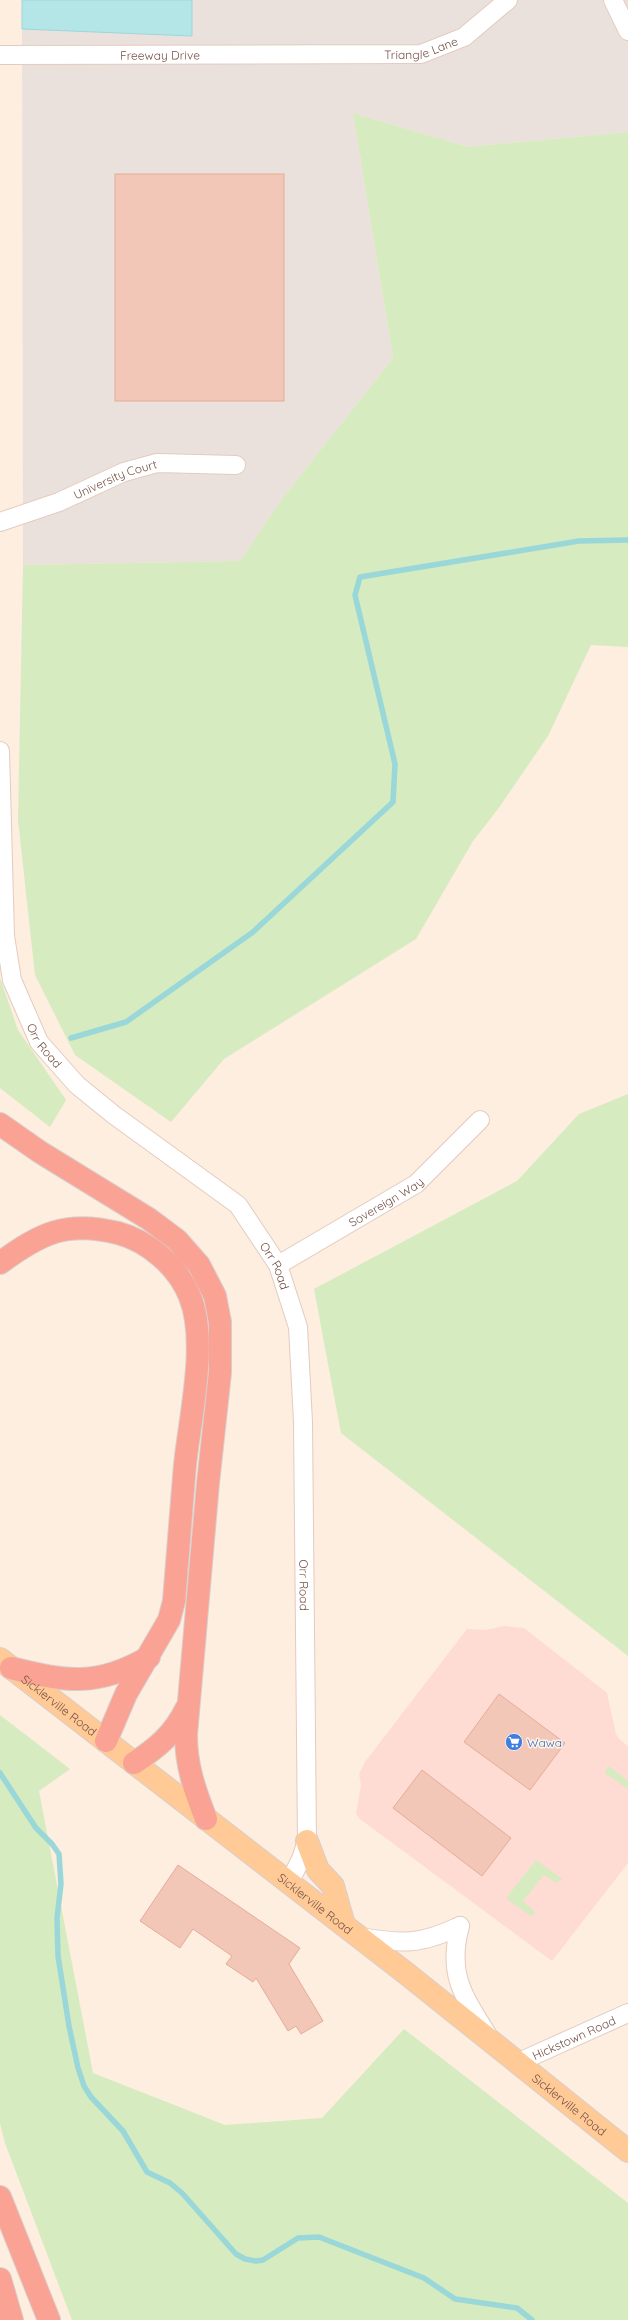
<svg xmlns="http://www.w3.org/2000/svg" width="628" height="2320" font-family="Quicksand,sans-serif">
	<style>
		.commercial { fill: #fedbd3 }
		.industrial { fill: #ebe1dc }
		.green { fill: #d6ebbf }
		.water { fill: #b4e6e7; stroke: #9ad7d9 }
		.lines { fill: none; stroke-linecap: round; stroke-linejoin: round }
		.stream { stroke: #9ad7d9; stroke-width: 5.5 }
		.building { fill: #f3c7b7; stroke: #e7ab97 }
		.minor-casing { stroke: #e3cbbf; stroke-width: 20 }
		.major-casing { stroke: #d8cecb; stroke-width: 24 }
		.highway-casing { stroke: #d8cecb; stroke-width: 24 }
		.minor { stroke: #fff; stroke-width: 18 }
		.major { stroke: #ffca96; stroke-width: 22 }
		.highway { stroke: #faa294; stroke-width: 22 }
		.labels { text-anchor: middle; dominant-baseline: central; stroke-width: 3; stroke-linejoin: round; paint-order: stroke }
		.street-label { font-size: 12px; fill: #755147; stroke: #fff3e7 }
		.shop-label { font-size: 12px; fill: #366cbe; stroke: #fff3e7; text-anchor: start }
	</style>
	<rect width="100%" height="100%" fill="#fdeee0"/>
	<path class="commercial" d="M504,1626L524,1628L607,1693L616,1734L619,1739L628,1746V1863L552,1961L360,1819L356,1814L361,1785L359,1774L365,1762L467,1629L485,1630Z"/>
	<path class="industrial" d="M192,0H628V132L468,147L353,113L393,358L282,499L240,561L23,565L22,29L191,36Z"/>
	<g class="green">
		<path d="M353,113L468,147L628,132V647L591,645L548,736L498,809L473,841L416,939L224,1059L171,1122L75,1055L35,975L18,820L23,565L240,561L282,499L393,358Z"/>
		<path d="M0,978L18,1030L66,1100L50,1127L0,1088Z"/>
		<path d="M628,1094V1656L341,1433L314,1289L517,1181L579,1114Z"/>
		<path d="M0,1715L70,1769L39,1791L93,2073L225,2125L322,2118L404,2029L628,2203V2320H72L5,2143L0,2123Z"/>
		<path d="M607,1767H610L628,1781V1789L605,1773Z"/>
		<path d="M536,1860L562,1879L557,1883L544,1875L523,1901L536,1913L531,1916L508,1900L507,1897Z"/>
	</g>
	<path class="water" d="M22,0H192V36L22,29Z"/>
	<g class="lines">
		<g class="stream">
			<path d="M71,1038L126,1022L253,932L393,802L395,764L355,595L360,577L579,541L628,540"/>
			<path d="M0,1773L36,1828L52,1844L59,1854L61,1884L57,1918L58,1956L69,2026L78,2068L84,2086L91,2097L123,2131L147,2172L170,2183L182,2193L236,2254L245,2259L256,2261L263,2260L298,2238L319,2237L424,2278L455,2299L517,2308L532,2320"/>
		</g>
	</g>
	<g class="building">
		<rect x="115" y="174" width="169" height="227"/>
		<path d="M499,1694L565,1743L530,1790L464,1742Z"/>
		<path d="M422,1770L511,1838L482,1876L393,1808Z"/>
		<path d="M178,1865L300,1948L289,1964L323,2021L301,2034L296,2026L288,2031L256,1978L253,1982L226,1964L232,1956L193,1929L180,1948L140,1921Z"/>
	</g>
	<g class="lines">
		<defs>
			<g id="minor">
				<path d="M613,0L628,31"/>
				<path id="s1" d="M0,55L421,54L464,37L508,0"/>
				<path id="s2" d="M0,522L59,502L124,472L157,463L236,465"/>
				<path id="s3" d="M0,751L5,936L12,980L39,1042L77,1085L114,1115L238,1205L278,1265L298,1327L303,1422L307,1841L301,1859L289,1883"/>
				<path id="s4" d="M278,1265L416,1184L480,1120"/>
				<path d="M460,1926C447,1974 463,1995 487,2034"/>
				<path d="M360,1937C403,1944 420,1945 460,1926"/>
				<path id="s5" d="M519,2062L628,2013"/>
			</g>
			<g id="major">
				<path id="s6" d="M0,1659L407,1974L628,2151"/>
				<path d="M307,1841L318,1870L333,1886L344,1925"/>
			</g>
			<g id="highway">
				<path d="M0,1124L40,1152L149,1219L177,1240L199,1265L215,1296L220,1322V1373L208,1483L186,1735C186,1766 195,1791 206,1819"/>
				<path d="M0,1263C41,1233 67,1220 118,1233C148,1241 178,1266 190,1297C208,1342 190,1416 185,1465C181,1510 178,1555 174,1601L169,1620L126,1694L106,1741"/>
				<path d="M11,1668C66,1682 98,1687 149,1657"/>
				<path d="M134,1763C157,1748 174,1734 186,1709"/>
				<path d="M0,2197L49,2320"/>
				<path d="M0,2279L12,2320"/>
			</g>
		</defs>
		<use href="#minor" class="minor-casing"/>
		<use href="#major" class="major-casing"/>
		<use href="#highway" class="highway-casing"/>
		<use href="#minor" class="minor"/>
		<use href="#major" class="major"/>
		<use href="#highway" class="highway"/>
	</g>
	<defs>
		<symbol id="supermarket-disc" viewBox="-11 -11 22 22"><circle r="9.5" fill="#3f7fe0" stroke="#fff3e7"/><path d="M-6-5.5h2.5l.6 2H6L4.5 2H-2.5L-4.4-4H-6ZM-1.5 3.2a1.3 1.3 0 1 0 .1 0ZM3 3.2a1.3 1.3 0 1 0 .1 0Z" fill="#fff"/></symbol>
	</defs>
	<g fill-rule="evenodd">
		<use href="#supermarket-disc" x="504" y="1732" width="20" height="20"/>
	</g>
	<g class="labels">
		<g class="street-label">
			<text stroke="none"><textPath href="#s1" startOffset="422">Triangle Lane</textPath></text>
			<text stroke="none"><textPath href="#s1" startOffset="160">Freeway Drive</textPath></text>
			<text stroke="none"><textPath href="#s2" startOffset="123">University Court</textPath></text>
			<text stroke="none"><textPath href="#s3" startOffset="303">Orr Road</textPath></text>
			<text stroke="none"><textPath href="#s4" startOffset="125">Sovereign Way</textPath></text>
			<text stroke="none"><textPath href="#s3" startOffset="627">Orr Road</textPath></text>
			<text stroke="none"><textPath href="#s3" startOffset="951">Orr Road</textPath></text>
			<text stroke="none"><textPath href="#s6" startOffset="75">Sicklerville Road</textPath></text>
			<text stroke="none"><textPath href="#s6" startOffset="399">Sicklerville Road</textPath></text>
			<text stroke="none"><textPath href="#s5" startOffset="60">Hickstown Road</textPath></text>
			<text stroke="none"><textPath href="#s6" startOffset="723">Sicklerville Road</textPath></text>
		</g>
		<g class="shop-label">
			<text x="527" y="1742">Wawa</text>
		</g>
	</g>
</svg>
